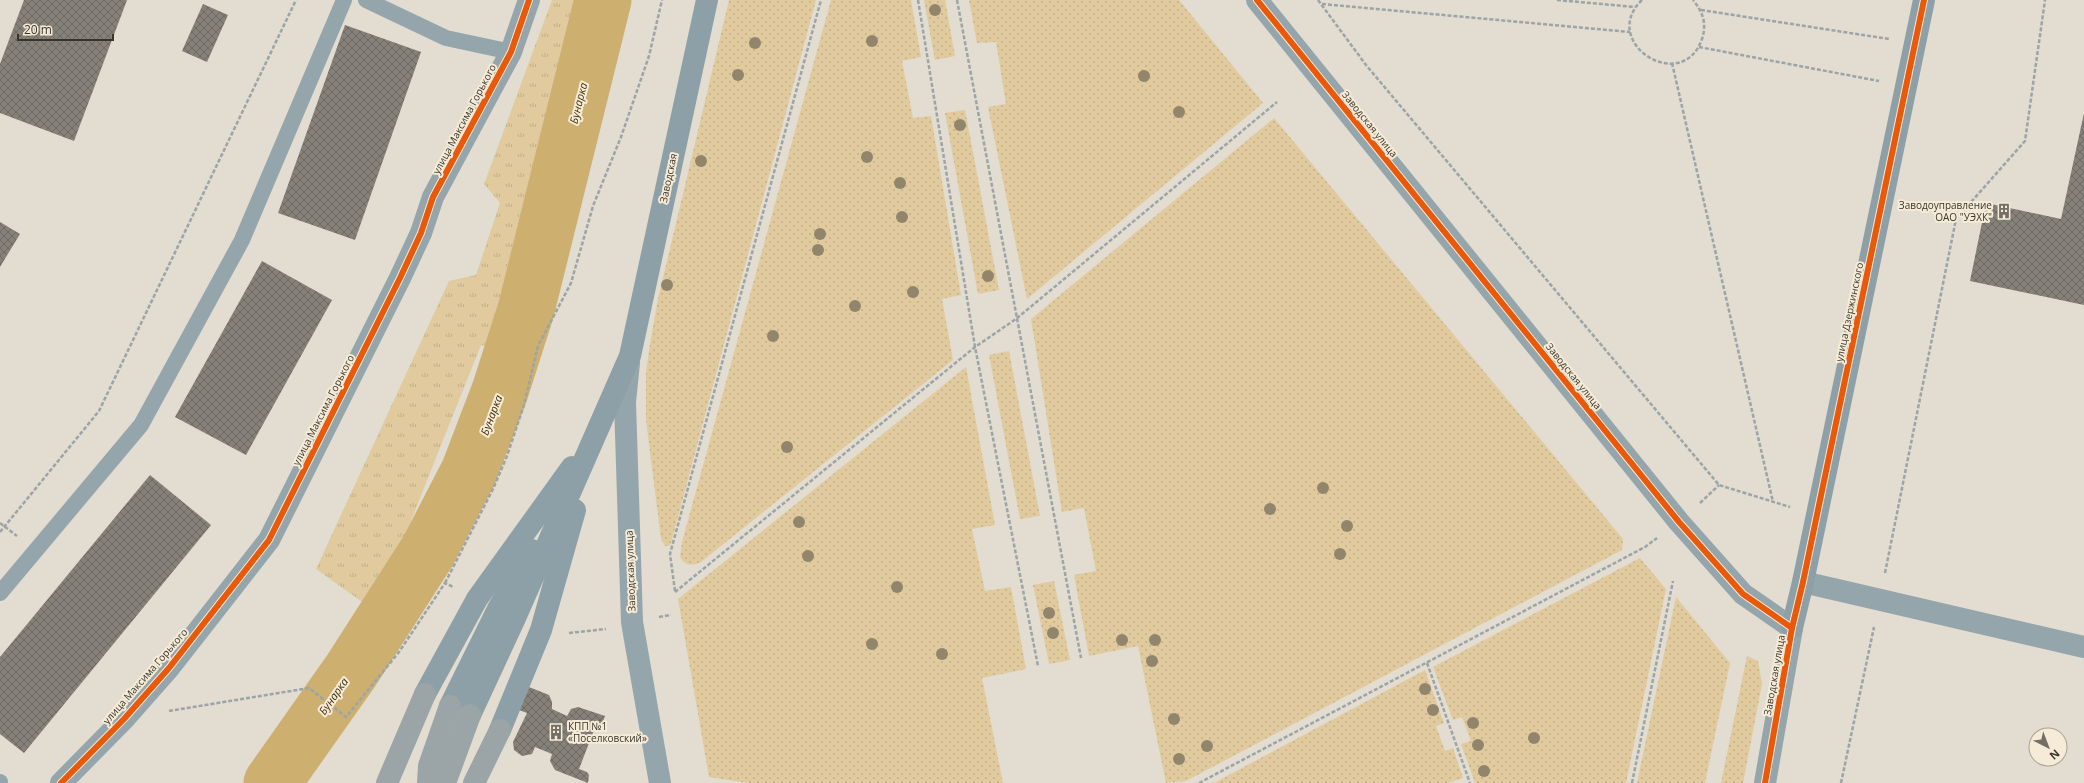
<svg xmlns="http://www.w3.org/2000/svg" width="2084" height="783" font-family="'Open Sans',sans-serif">
	<style>
		.grass { fill: url(#grass-dots) }
		.park { fill: url(#park-tufts) }
		.lines { fill: none; stroke-linecap: round; stroke-linejoin: round }
		.river { stroke: #cdaf70; stroke-width: 57 }
		.building { fill: url(#building-cross-hatch) }
		.path { stroke: #9ca4a6; stroke-width: 2.5; stroke-dasharray: 4 2; stroke-linecap: butt }
		.lane { stroke: #95a5ac; stroke-width: 16 }
		.street { stroke: #95a5ac; stroke-width: 22 }
		.secondary { stroke: #8ea0a7; stroke-width: 22 }
		.primary { stroke: #9ba5a8; stroke-width: 22 }
		.cycleway-casing { stroke: #f6ebd7; stroke-width: 8 }
		.cycleway { stroke: #e8590c; stroke-width: 6 }
		.tree { fill: #91856c }
		.labels { text-anchor: middle; dominant-baseline: central; stroke-width: 4; stroke-linejoin: round; paint-order: stroke }
		.street-label { font-size: 10px; fill: #39352d; stroke: #f6ebd7 }
		.poi-label { font-size: 10px; fill: #39352d; stroke: #f6ebd7; text-anchor: end }
		.water-label { font-size: 11px; font-style: italic; fill: #42310b; stroke: #f6ebd7 }
	</style>
	<defs>
		<pattern id="grass-dots" width="8" height="8" patternUnits="userSpaceOnUse"><rect width="8" height="8" fill="#e1cb9e"/><path d="M2 2h.1M6 6h.1" fill="none" stroke="#c2af88" stroke-width="1.8" stroke-linecap="round"/></pattern>
		<pattern id="park-tufts" width="24" height="20" patternUnits="userSpaceOnUse"><rect width="24" height="20" fill="#e1cb9e"/><path d="M3 7l-1-3M5 7V3M7 7l1-3M15 17l-1-3M17 17v-4M19 17l1-3" fill="none" stroke="#c2af88"/></pattern>
		<pattern id="building-cross-hatch" width="8" height="8" patternUnits="userSpaceOnUse"><rect width="8" height="8" fill="#858178"/><path d="M0 0l8 8M0 8l8-8" fill="none" stroke="#6e6a63"/></pattern>
	</defs>
	<rect width="100%" height="100%" fill="#e2dcd1"/>
	<g class="grass">
		<path d="M729,0H816L671,543L669,546H665L661,539L646,420V372L650,344L658,299Z"/>
		<path d="M831,0H911L921,57L902,61L913,118L931,116L961,295L942,299L953,360L701,562C692,566 685,566 680,557L682,542Z"/>
		<path d="M924,0H945L955,56L935,60Z"/>
		<path d="M969,0H1179L1263,103L1027,299L988,107L1006,104L996,42L977,43Z"/>
		<path d="M965,110L999,290L978,294L945,113Z"/>
		<path d="M1274,118L1623,539L1622,550L1186,781L1166,783L1138,646L1089,656L1074,575L1096,571L1084,508L1062,512L1031,319Z"/>
		<path d="M1009,351L1040,516L1020,519L989,355Z"/>
		<path d="M966,367L995,525L972,529L985,591L1011,587L1026,669L982,678L1003,783H748L709,777L678,599Z"/>
		<path d="M1640,558L1666,589L1626,783H1475L1461,744L1471,741L1462,717L1453,720L1433,667Z"/>
		<path d="M1054,581L1070,660L1049,664L1033,585Z"/>
		<path d="M1676,597L1730,663L1705,783H1637Z"/>
		<path d="M1747,656L1758,661L1762,684L1743,783H1721Z"/>
		<path d="M1425,670L1444,723L1436,726L1445,751L1453,748L1463,778L1448,783H1214Z"/>
	</g>
	<path class="park" d="M552,0H594L564,146L513,351L481,345L375,611L316,569L449,281L476,275L500,203L484,184Z"/>
	<g class="lines">
		<path class="river" d="M272,783L351,671L428,551L469,472L500,391L526,310L603,0"/>
	</g>
	<g class="building">
		<path d="M24,0H127L74,141L0,113V64Z"/>
		<path d="M203,4L228,15L207,62L182,51Z"/>
		<path d="M345,25L421,52L355,240L278,213Z"/>
		<path d="M2084,113V305L1970,281L1986,203L2061,219Z"/>
		<path d="M0,222L20,234L0,267Z"/>
		<path d="M262,261L332,300L246,455L175,417Z"/>
		<path d="M150,475L211,525L24,753L0,734V657Z"/>
		<path d="M529,687L549,695L552,702V709L567,716L571,709L578,707L605,716L601,727L596,725L579,769L587,772L589,775L588,783L555,770L550,761L552,754L535,747L532,754L522,756L514,750L513,742L527,713L519,710Z"/>
	</g>
	<g class="lines">
		<g class="path">
			<path d="M918,0L975,347L1038,666"/>
			<path d="M957,0L1081,658"/>
			<path d="M1318,0L1366,65L1719,485L1790,507"/>
			<path d="M1557,0L1635,7"/>
			<path d="M1642,0C1598,42 1682,96 1702,39C1707,24 1703,12 1693,0"/>
			<path d="M1322,4L1630,32"/>
			<path d="M1701,10L1889,39"/>
			<path d="M1699,47L1879,81"/>
			<path d="M1672,63L1773,502"/>
			<path d="M1700,503L1719,485"/>
			<path d="M0,523L17,536"/>
			<path d="M0,532L99,411L296,0"/>
			<path d="M1885,573L1956,219L2025,141L2045,0"/>
			<path d="M445,583L493,489L507,456L524,405L538,346L571,283L593,206L621,137L649,56L662,0"/>
			<path d="M675,591L670,554L821,0"/>
			<path d="M675,592L975,347L1016,319L1277,102"/>
			<path d="M659,617L671,615"/>
			<path d="M569,633L606,629"/>
			<path d="M1427,663L1470,783"/>
			<path d="M169,711L309,688L346,717L399,652L445,583L453,587"/>
			<path d="M1199,783L1645,547L1657,538"/>
			<path d="M1632,783L1673,581"/>
			<path d="M1841,783L1874,627"/>
		</g>
		<g class="lane">
			<path d="M366,0L446,38L511,52"/>
			<path d="M0,593L141,425L242,240L344,0"/>
			<path d="M0,782V783"/>
		</g>
		<g class="street">
			<path d="M1257,0L1679,522L1743,594L1792,628L1765,783"/>
			<path d="M629,363L625,402L632,622L660,783"/>
			<path d="M1803,582L2084,647"/>
			<path d="M61,783L124,719L169,668L269,540L400,278L421,233L433,197L511,52L529,0"/>
		</g>
		<g class="secondary">
			<path d="M1792,628L1803,582L1924,0"/>
			<path d="M425,694L477,599L572,467"/>
			<path d="M450,706L498,609L532,550"/>
			<path d="M470,715L515,618L630,356L707,0"/>
			<path d="M500,730L541,630L575,510"/>
		</g>
		<g class="primary">
			<path d="M387,783L425,694"/>
			<path d="M428,783L429,766L450,706"/>
			<path d="M445,783L470,715"/>
			<path d="M474,783L500,730"/>
		</g>
		<defs>
			<g id="cycleway">
				<path d="M1257,0L1679,522L1743,594L1792,628"/>
				<path d="M61,783L124,719L169,668L269,540L400,278L421,233L433,197L511,52L529,0"/>
				<path d="M1765,783L1792,628L1803,582L1924,0"/>
			</g>
		</defs>
		<use href="#cycleway" class="cycleway-casing"/>
		<use href="#cycleway" class="cycleway"/>
	</g>
	<g class="tree">
		<circle cx="935" cy="10" r="6"/>
		<circle cx="872" cy="41" r="6"/>
		<circle cx="755" cy="43" r="6"/>
		<circle cx="738" cy="75" r="6"/>
		<circle cx="1144" cy="76" r="6"/>
		<circle cx="1179" cy="112" r="6"/>
		<circle cx="960" cy="125" r="6"/>
		<circle cx="867" cy="157" r="6"/>
		<circle cx="701" cy="161" r="6"/>
		<circle cx="900" cy="183" r="6"/>
		<circle cx="902" cy="217" r="6"/>
		<circle cx="820" cy="234" r="6"/>
		<circle cx="818" cy="250" r="6"/>
		<circle cx="988" cy="276" r="6"/>
		<circle cx="667" cy="285" r="6"/>
		<circle cx="913" cy="292" r="6"/>
		<circle cx="855" cy="306" r="6"/>
		<circle cx="773" cy="336" r="6"/>
		<circle cx="787" cy="447" r="6"/>
		<circle cx="1323" cy="488" r="6"/>
		<circle cx="1270" cy="509" r="6"/>
		<circle cx="799" cy="522" r="6"/>
		<circle cx="1347" cy="526" r="6"/>
		<circle cx="1340" cy="554" r="6"/>
		<circle cx="808" cy="556" r="6"/>
		<circle cx="897" cy="587" r="6"/>
		<circle cx="1049" cy="613" r="6"/>
		<circle cx="1053" cy="633" r="6"/>
		<circle cx="1122" cy="640" r="6"/>
		<circle cx="1155" cy="640" r="6"/>
		<circle cx="872" cy="644" r="6"/>
		<circle cx="942" cy="654" r="6"/>
		<circle cx="1152" cy="661" r="6"/>
		<circle cx="1425" cy="689" r="6"/>
		<circle cx="1433" cy="710" r="6"/>
		<circle cx="1174" cy="719" r="6"/>
		<circle cx="1473" cy="723" r="6"/>
		<circle cx="1534" cy="738" r="6"/>
		<circle cx="1478" cy="745" r="6"/>
		<circle cx="1207" cy="746" r="6"/>
		<circle cx="1179" cy="759" r="6"/>
		<circle cx="1484" cy="771" r="6"/>
	</g>
	<defs>
		<symbol id="building-bare" viewBox="-9 -9 18 18"><path d="M-4-6H4V6H1V3H-1V6H-4ZM-2.5-4.3h1.7v1.8h-1.7ZM.8-4.3h1.7v1.8H.8ZM-2.5-1h1.7V.8h-1.7ZM.8-1h1.7V.8H.8Z" fill="#746f66" stroke="#f6ebd7" stroke-width="2.5" paint-order="stroke"/></symbol>
	</defs>
	<g fill-rule="evenodd">
		<use href="#building-bare" x="1993" y="200" width="22" height="22"/>
		<use href="#building-bare" x="545" y="721" width="22" height="22"/>
	</g>
	<g class="labels">
		<g class="street-label">
			<text transform="translate(464 119) rotate(-62)">улица Максима Горького</text>
			<text transform="translate(1370 124) rotate(51)">Заводская улица</text>
			<text transform="translate(668 178) rotate(-78)">Заводская</text>
			<text transform="translate(1849 312) rotate(-78)">улица Дзержинского</text>
			<text transform="translate(1574 376) rotate(51)">Заводская улица</text>
			<text transform="translate(323 410) rotate(-63)">улица Максима Горького</text>
			<text transform="translate(630 571) rotate(-92)">Заводская улица</text>
			<text transform="translate(1774 675) rotate(-80)">Заводская улица</text>
			<text transform="translate(145 676) rotate(-49)">улица Максима Горького</text>
		</g>
		<g class="poi-label">
			<text x="1992" y="205">Заводоуправление<tspan x="1992" dy="12">ОАО "УЭХК"</tspan></text>
			<text x="568" y="726" text-anchor="start">КПП №1<tspan x="568" dy="12">«Поселковский»</tspan></text>
		</g>
		<g class="water-label">
			<text transform="translate(578 103) rotate(-76)">Бунарка</text>
			<text transform="translate(491 415) rotate(-69)">Бунарка</text>
			<text transform="translate(333 696) rotate(-55)">Бунарка</text>
		</g>
	</g>
	<g transform="translate(2048 747) rotate(138)"><circle r="19" fill="#f6ebd7" stroke="#aaa293"/>
	<path d="M0-3L7 15L0 10L-7 15Z" fill="#746f66"/>
	<text y="-6" font-size="11" font-weight="bold" text-anchor="middle" fill="#39352d">N</text>
	</g>
	<path d="M18 34v6h95v-6" fill="none" stroke="#39352d" stroke-width="2"/>
	<text x="24" y="34" font-size="12" fill="#39352d" stroke="#f6ebd7" stroke-width="3" paint-order="stroke">20 m</text>
</svg>
